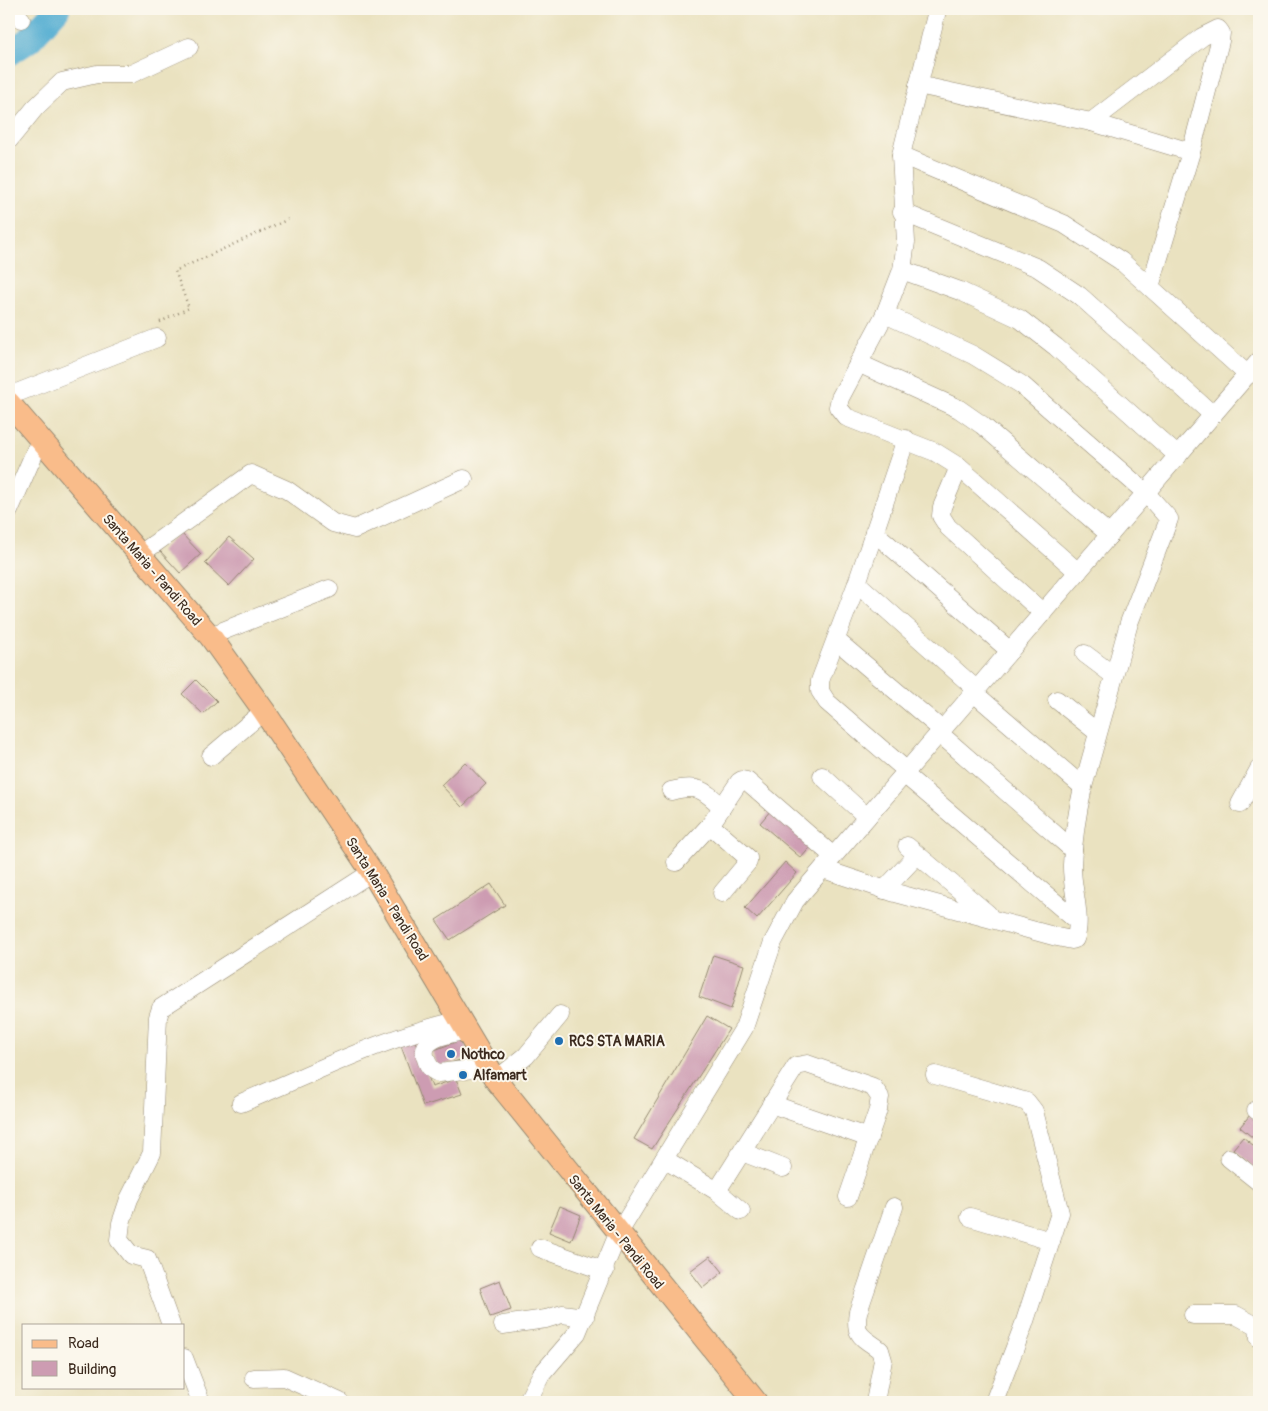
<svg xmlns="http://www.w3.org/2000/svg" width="1268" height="1411" font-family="Pangolin,sans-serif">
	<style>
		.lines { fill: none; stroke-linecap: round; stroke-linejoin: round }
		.river { stroke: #55aed2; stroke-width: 26 }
		.building { fill: #cd9cb2 }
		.minor-casing { stroke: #92866f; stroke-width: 19 }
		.major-casing { stroke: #92866f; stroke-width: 24 }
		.path { stroke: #92866f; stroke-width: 2.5; stroke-dasharray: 1 4; stroke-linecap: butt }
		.minor { stroke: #fff; stroke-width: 18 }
		.major { stroke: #f9bc8a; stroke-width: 22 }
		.poi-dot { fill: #1f6fb2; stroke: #fbf7ec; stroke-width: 2 }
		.labels { text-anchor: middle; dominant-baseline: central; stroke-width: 4; stroke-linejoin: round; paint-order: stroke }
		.street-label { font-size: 14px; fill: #3b2a1e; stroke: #fbf7ec }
		.poi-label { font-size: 14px; font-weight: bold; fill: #3b2a1e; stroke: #fbf7ec; text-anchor: start }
	</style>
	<rect width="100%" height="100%" fill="#fbf7ec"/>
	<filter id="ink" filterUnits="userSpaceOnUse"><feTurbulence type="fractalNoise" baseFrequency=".02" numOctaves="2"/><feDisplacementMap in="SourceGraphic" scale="10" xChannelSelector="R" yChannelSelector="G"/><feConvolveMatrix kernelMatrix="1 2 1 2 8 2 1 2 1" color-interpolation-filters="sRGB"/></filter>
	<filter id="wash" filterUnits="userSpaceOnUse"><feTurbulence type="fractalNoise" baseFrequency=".0096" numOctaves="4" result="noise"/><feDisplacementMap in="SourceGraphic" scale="20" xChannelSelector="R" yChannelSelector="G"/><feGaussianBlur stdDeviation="1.12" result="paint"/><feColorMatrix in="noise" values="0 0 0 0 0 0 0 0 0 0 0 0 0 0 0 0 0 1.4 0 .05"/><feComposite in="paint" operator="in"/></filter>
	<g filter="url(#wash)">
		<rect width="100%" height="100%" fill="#eae2c0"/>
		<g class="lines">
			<path class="river" d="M9,53L29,40L57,9"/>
		</g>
		<g id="blocks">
			<g class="building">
				<path d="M180,532L201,554L180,573L160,551Z"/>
				<path d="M229,537L254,559L229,586L205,563Z"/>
				<path d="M196,680L217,701L203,714L182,694Z"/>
				<path d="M465,762L486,784L462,807L441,785Z"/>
				<path d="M771,810L812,845L801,858L760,823Z"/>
				<path d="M785,862L797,873L757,919L745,908Z"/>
				<path d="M491,884L505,905L450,940L436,920Z"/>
				<path d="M713,955L744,965L731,1009L699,997Z"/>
				<path d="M707,1016L729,1029L652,1149L634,1139Z"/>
				<path d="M463,1039L470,1057L437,1067L432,1051Z"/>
				<path d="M415,1041L432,1087L456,1079L462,1094L423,1106L401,1046Z"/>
				<path d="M1250,1115L1259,1123V1143L1240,1127Z"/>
				<path d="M1243,1137L1259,1150V1171L1233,1149Z"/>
				<path d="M560,1206L581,1215L571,1241L549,1232Z"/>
				<path d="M710,1256L723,1272L703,1288L690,1271Z"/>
				<path d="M500,1280L511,1310L490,1317L480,1288Z"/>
			</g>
		</g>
	</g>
	<g filter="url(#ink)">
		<use href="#blocks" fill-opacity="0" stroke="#92866f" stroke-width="1"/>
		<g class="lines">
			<defs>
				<g id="minor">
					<path d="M9,9L21,19"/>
					<path d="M936,15L901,155L906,242L902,270L885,314L840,398L838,407L846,417L935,452L959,467L1078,572"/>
					<path d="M918,85L1091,122L1202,37L1218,29L1221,33L1220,41L1191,152L1150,287"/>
					<path d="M1091,122L1191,152"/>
					<path d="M9,140L35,108L62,82L97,74H131L189,47"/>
					<path d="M901,155L1064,224L1121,261L1248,375"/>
					<path d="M902,212L1038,268L1080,296L1213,415"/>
					<path d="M902,270L960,291L1020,319L1056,347L1178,456"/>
					<path d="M858,363L959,409L982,425L1110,535"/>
					<path d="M9,396L157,338"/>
					<path d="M906,439L857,583L820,681V691L827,702L907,771"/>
					<path d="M959,467L942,507L941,516L948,527L1043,613"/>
					<path d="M9,511L40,440"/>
					<path d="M874,532L1010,651"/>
					<path d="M139,555L251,474L287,490L333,523L355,529L464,479"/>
					<path d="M857,583L977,690"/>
					<path d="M210,636L329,589"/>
					<path d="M836,640L942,730"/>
					<path d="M1085,654L1113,675"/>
					<path d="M974,693L1083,787"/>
					<path d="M1057,700L1097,732"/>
					<path d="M939,733L1073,850"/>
					<path d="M211,756L264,711"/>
					<path d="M904,774L1077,921"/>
					<path d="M822,776L867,817"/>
					<path d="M671,791C697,784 703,789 722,807"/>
					<path d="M1240,804L1259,769"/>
					<path d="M710,825L748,858V862L722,893"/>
					<path d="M907,846L988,914"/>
					<path d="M676,862L710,825L739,782L742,780L747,781L833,856"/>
					<path d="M823,869L892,892L1057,937L1072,940L1075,939C1083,919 1071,886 1072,865C1073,839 1077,813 1083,787L1129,623L1169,519L1146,493L1022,385L973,355L885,314"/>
					<path d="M884,890L917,855"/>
					<path d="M464,1031C448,1034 418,1038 426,1059C428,1066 432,1071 439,1073L489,1067"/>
					<path d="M935,1075L1027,1102L1034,1111L1060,1213L1024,1324L994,1402"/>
					<path d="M496,1080L526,1056L560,1015"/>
					<path d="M241,1103C314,1073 385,1036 462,1020"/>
					<path d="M771,1104L869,1138"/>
					<path d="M1256,1110L1259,1112"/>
					<path d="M742,1152L783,1168"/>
					<path d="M1229,1158L1259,1182"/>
					<path d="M664,1159L717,1191L741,1211"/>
					<path d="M717,1191L796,1066L807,1064L873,1087L880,1097L878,1110L848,1197"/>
					<path d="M970,1217L1051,1241"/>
					<path d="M540,1248L605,1271"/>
					<path d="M1193,1315H1236L1258,1327L1259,1338"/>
					<path d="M171,1325L147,1259L131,1255L119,1240L121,1223L129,1199L152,1153L158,1017L161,1008L372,872"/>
					<path d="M503,1325L546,1319L562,1314L585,1317"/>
					<path d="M184,1358L201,1402"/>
					<path d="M254,1378L284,1377L340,1402"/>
					<path d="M527,1402L541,1375L577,1333L618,1234L744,1028L773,942L795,901L1259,361"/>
					<path d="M875,1402L883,1360L880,1350C862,1336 854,1337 858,1312L894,1207"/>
				</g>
				<path id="major" d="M9,403L210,636L264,711L372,872L496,1080L756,1402"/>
			</defs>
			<use href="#minor" class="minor-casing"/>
			<use href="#major" class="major-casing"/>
			<path class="path" d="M160,322L189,308L175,271L291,218"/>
			<use href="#minor" class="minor"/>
			<use href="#major" class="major"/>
		</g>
	</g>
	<g class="poi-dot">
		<circle cx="559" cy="1041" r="5"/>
		<circle cx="451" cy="1054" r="5"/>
		<circle cx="463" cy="1075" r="5"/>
	</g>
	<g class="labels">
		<g class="street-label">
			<text transform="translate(152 570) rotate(49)">Santa Maria - Pandi Road</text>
			<text transform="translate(387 899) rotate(58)">Santa Maria - Pandi Road</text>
			<text transform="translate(616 1232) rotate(51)">Santa Maria - Pandi Road</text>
		</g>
		<g class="poi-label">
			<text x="569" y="1041">RCS STA MARIA</text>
			<text x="461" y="1054">Nothco</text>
			<text x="473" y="1075">Alfamart</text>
		</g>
	</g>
	<rect width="1268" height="1411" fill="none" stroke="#fbf7ec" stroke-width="30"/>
	<rect x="22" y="1324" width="162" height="65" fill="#fbf7ec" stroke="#aea59a"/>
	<rect x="32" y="1340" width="25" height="8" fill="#f9bc8a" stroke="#aea59a"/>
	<text x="68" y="1348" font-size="15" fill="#3b2a1e">Road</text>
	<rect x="32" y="1361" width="25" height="15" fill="#cd9cb2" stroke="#aea59a"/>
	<text x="68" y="1374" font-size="15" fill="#3b2a1e">Building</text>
</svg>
